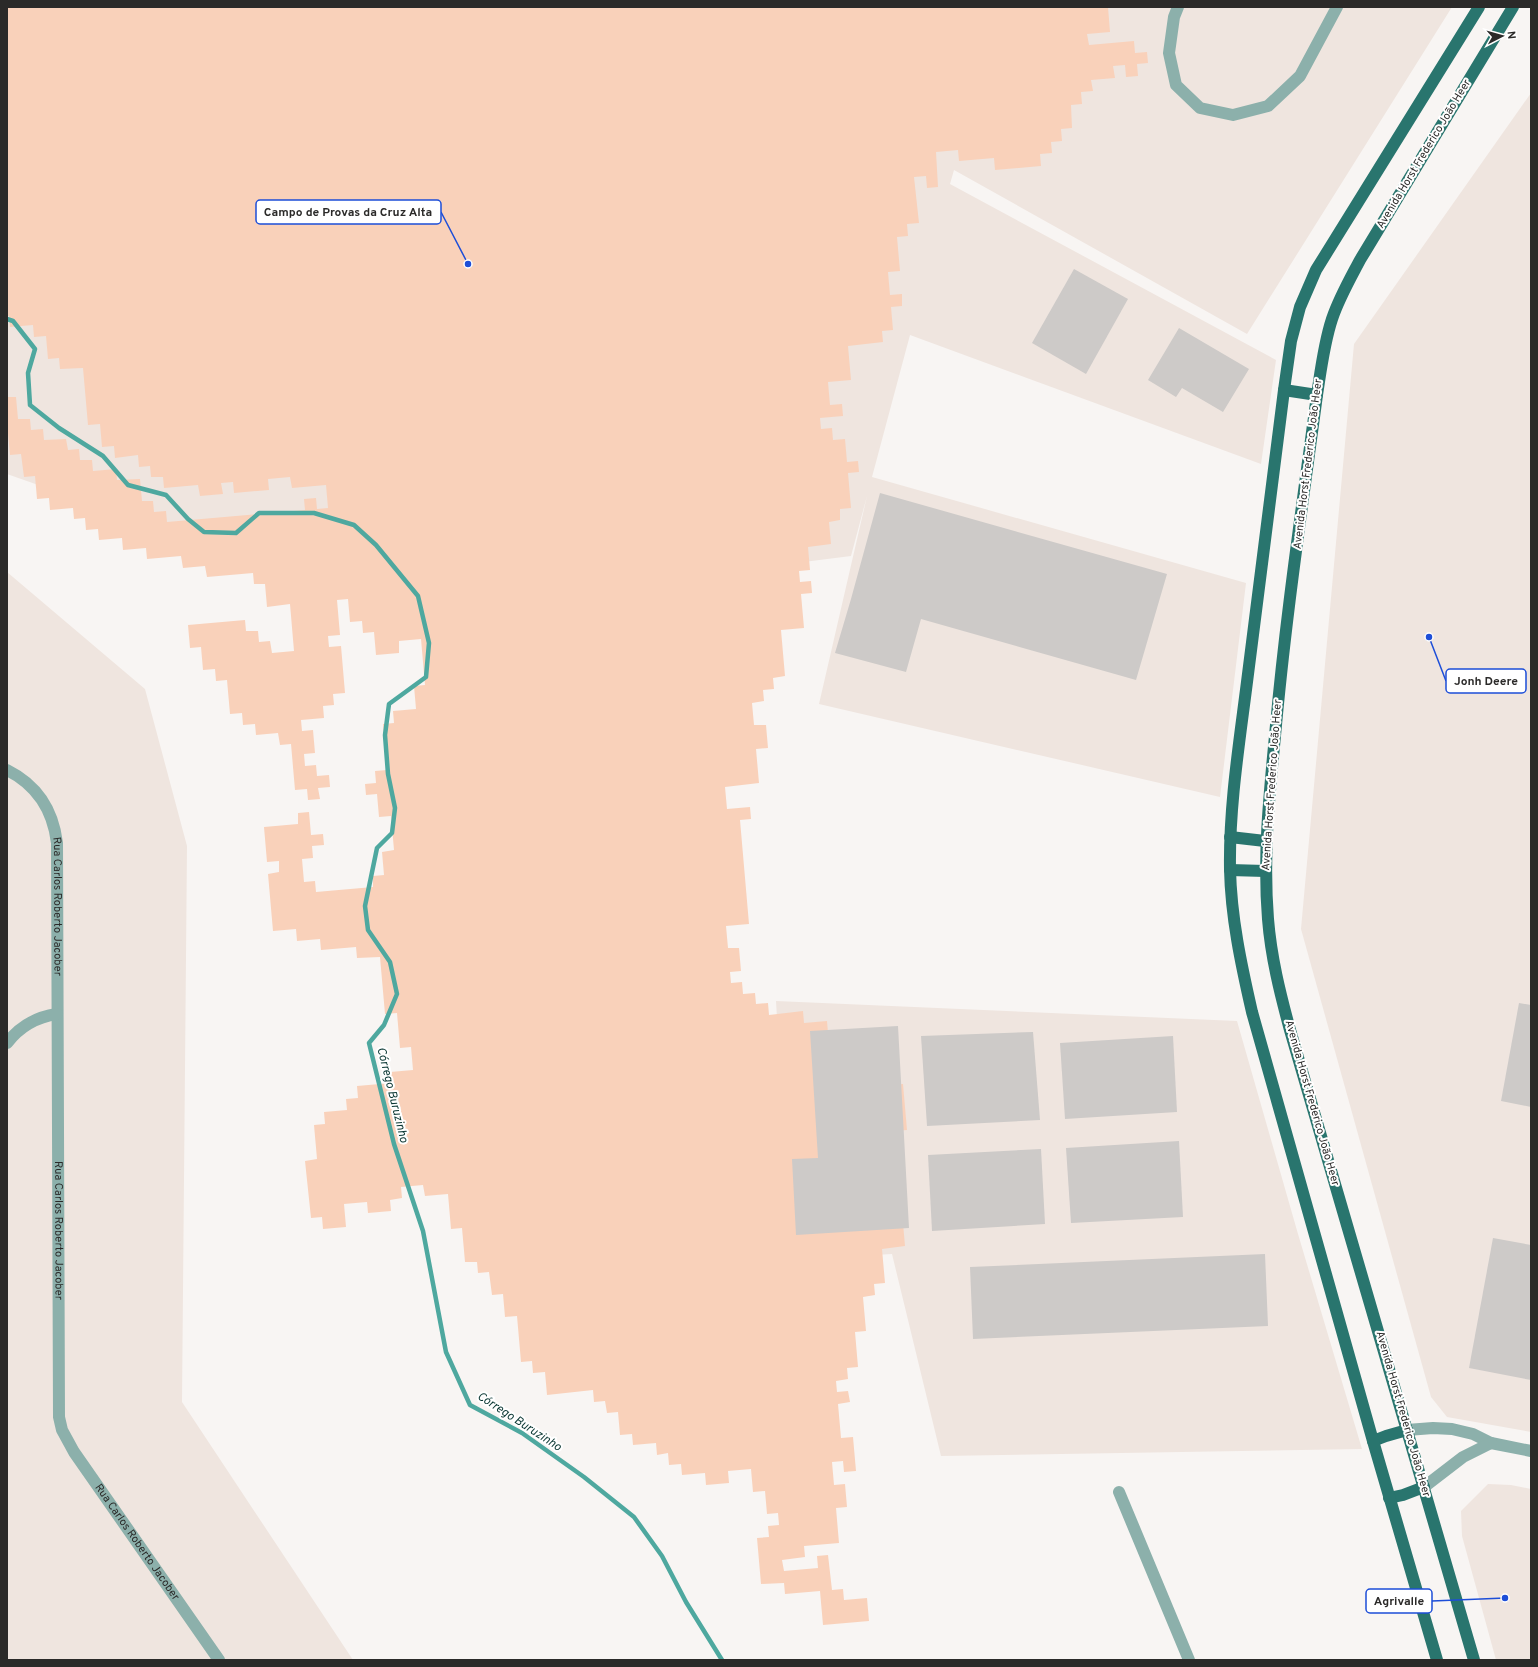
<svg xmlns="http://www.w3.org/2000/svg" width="1538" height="1667" font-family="Overpass,sans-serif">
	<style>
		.built { fill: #efe5df }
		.green { fill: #f9d1ba }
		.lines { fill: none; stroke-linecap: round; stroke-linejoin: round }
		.stream { stroke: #4ea89f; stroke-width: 4.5 }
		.building { fill: #cdcac8 }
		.minor { stroke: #8cb0ab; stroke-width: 12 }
		.major { stroke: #29756e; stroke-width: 12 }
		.labels { text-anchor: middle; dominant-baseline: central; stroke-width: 4; stroke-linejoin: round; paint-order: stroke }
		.street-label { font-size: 11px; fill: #2b2a29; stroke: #fff }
		.water-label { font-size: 12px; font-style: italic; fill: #093632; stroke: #fff }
		.leader { fill: none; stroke: #1d4ed8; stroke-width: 1.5 }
		.callout-dot { fill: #1d4ed8; stroke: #fff; stroke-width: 1.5 }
		.callout { fill: #fff; stroke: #1d4ed8; stroke-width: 1.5 }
		.callout-label { font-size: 12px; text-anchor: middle; font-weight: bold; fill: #2b2a29 }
	</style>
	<rect width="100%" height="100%" fill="#f8f5f3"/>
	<g class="built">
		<path d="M7,7H1452L1247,334L954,170L950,184L1276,360L1261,464L910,335L872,477L1246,583L1220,797L819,704L867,496L851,556L401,613L7,474Z"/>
		<path d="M1531,93V1432L1447,1417L1431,1397L1301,929L1354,344Z"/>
		<path d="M7,572L145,689L187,846L182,1402L353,1660H7Z"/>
		<path d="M776,1001L1237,1021L1298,1234L1362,1449L941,1456L892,1254L791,1260Z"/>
		<path d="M1488,1484L1511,1485L1531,1489V1660H1496L1462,1536L1461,1511Z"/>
	</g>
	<path class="green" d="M7,7H1108L1110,32L1087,34L1089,45L1134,41L1135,53L1147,52L1148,63L1137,64L1138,76L1126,77L1125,65L1113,66L1115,78L1091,80L1093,91L1081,92L1082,104L1071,105L1072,128L1061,129L1062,141L1051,142L1052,153L1040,154L1041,166L995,170L994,158L959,161L958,150L936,152L938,187L927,188L926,176L914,177L919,223L907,224L908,236L897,237L900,271L888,272L890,295L902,294V306L891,307L893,330L882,331L883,342L848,346L851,380L828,382L830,405L842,404L843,416L820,418L821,429L832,428L833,440L845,439L847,462L858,461L859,472L848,473L851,508L840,509V520L829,522L831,544L808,547L810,570L799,571L800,582L811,581L812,593L801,594L804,628L781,630L785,676L773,678L774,689L763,690L764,701L752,703L754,725H766L768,748L756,749L759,783L725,787L727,809L750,807L751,819L740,820L749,924L726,926L728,948H739L741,971L730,972L731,983L742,982L743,994L755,993L756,1004L768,1003L769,1015L803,1011L804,1023L827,1021L828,1033L891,1085L903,1084L907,1130L895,1131L905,1246L882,1249L885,1283L874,1284L875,1295L863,1297L866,1331L855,1332L858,1367L847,1368L848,1379L836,1381L837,1392L848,1391L850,1402L838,1404L841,1438L853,1437L856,1471L844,1472L843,1461L832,1462L834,1485L845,1484L847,1507L836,1508L839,1543L804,1546L805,1557L782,1560L784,1571L818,1568L817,1556L828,1555L832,1590L843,1589L844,1600L867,1598L869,1621L823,1625L820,1591L785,1594L784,1583L761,1584L757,1538L769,1537L768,1526L779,1525L778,1513L767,1514L765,1491L753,1492L751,1469L728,1471L729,1483L706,1485L705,1473L682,1475L681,1464L669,1465L668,1453L657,1455L656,1443L633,1445L632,1434L620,1435L618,1412L607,1413L605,1401L594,1402L593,1390L547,1395L545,1372L533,1373L532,1361L521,1362L517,1316L505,1317L503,1294L492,1295L489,1272L478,1273L477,1262H465L462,1228L451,1229L448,1194L425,1196L423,1185L401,1187L402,1198L390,1200L391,1211L368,1213L367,1202L344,1204L346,1227L323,1229L322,1217L311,1218L305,1161L317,1159L314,1125L325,1124L324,1112L347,1110L346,1099L358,1098L357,1086L391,1083L390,1072L413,1070L411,1047L400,1048L397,1013L385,1014L380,957L357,958L356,947L321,950L320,939L297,941L296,929L273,931L268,874L279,872V861L267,862L264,827L298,824V813L309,812L311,835L323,834L324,845L312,846L313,858L302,859L304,882L315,881L316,892L373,887V876L384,875L382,852L394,850L391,816L379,817L377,794L366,795L365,784L376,783L375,771L387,770L383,724L394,723L393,711L416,709L414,686L425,685L421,639L399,641V653L376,655L374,632L363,633L362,621L350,622L348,599L337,600L340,635L328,636L329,647L341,646L345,693L333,694L334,705L323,706L324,718L301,720L302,731L313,730L315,753L304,754L305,766L316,765L317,776L329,775L330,787L318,788L320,799L308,800L307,789L295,790L291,744L280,745L278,733L256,735L255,724L243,725L242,713L230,714L227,680L216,681L215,669L203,670L201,647L190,648L188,625L245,620L246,631H258L259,642L270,641L272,653L294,651L290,604L267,607L265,584H254L253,573L207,577L205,566L183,568L181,556L147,559L146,548L123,550L122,538L99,540L98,529L86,530L85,518L74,519L73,508L50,510L49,498L37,499L35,476L24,477L21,454L10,455L7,422V397H16L18,419H30L31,430L43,429L44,440L66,439L68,450L79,449L80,460H92L93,471L116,469L117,480L140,479L142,501H153L154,512L166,511L167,522L305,510L304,499L316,498L317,509L328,508L326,485L292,488L290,477L268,479L269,490L234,493L233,482L221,483L223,494L200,496L198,485L164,488L163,477H151L150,466L139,467L138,455L115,458L114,446L102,447L100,424L88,425L83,368L60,369L59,358L48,359L46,336L34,337L33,325L10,327L9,316H7Z"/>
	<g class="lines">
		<path class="stream" d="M7,319L13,321L35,349L28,373L30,405L59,428L103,456L128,485L166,495L188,519L204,532L236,533L259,513H314L354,525L376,545L418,596L429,643L426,677L389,704L385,735L388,774L395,808L392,833L377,848L365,906L368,930L390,962L397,994L384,1025L369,1043L394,1144L423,1231L446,1352L470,1405L522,1433L584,1477L634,1517L662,1556L686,1602L722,1660"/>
	</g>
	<g class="building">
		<path d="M1074,269L1128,299L1086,374L1032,343Z"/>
		<path d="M1179,328L1249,369L1223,412L1182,388L1176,397L1148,380Z"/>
		<path d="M880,493L1167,574L1136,680L921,619L906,672L835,653L851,599Z"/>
		<path d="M1519,1003L1531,1005V1107L1501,1101Z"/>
		<path d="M898,1026L909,1228L796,1235L792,1159L818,1158L810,1031Z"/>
		<path d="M1033,1032L1040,1120L927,1126L921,1036Z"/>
		<path d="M1173,1036L1177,1112L1065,1119L1060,1043Z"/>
		<path d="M1179,1141L1183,1217L1071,1223L1066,1148Z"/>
		<path d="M1041,1149L1045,1224L932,1231L928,1155Z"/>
		<path d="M1493,1238L1531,1245V1380L1469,1368Z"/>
		<path d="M1265,1254L1268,1326L973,1339L970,1267Z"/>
	</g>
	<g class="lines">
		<g class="minor">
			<path d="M1178,7L1174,17L1169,53L1176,85L1200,108L1233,115L1268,106L1300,76L1337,7"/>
			<path id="s1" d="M7,770C37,785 53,810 57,843L59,1417L62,1430L74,1452L219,1660"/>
			<path d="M7,1043C20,1026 36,1017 57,1014"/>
			<path d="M1407,1430L1433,1428L1452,1429L1473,1434L1491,1443L1531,1451"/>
			<path d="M1424,1487L1463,1457L1491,1443"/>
			<path d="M1119,1492L1189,1660"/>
		</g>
		<g class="major">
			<path d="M1284,390L1317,395"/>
			<path d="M1230,837L1265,841"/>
			<path d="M1230,870L1265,871"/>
			<path d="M1373,1441L1386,1436L1407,1430"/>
			<path d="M1389,1498L1403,1495L1424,1487"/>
			<path d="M1437,1660L1373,1441L1252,1012C1241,964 1231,917 1230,869C1229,804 1240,739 1248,674C1260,580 1272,485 1284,390L1291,341L1300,307L1316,270L1479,7"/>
			<path d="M1474,1660L1290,1030C1280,993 1271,957 1268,919C1263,857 1269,798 1275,736C1285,622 1302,508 1317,395C1321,369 1324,343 1332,319C1339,298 1350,279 1360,260L1513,7"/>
		</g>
	</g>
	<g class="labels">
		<g class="street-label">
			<text transform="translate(1424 154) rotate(-59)">Avenida Horst Frederico João Heer</text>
			<text transform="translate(1308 464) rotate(-83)">Avenida Horst Frederico João Heer</text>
			<text transform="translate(1272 785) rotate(-86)">Avenida Horst Frederico João Heer</text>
			<text stroke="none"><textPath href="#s1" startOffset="156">Rua Carlos Roberto Jacober</textPath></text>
			<text transform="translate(1312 1103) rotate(74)">Avenida Horst Frederico João Heer</text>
			<text stroke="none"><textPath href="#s1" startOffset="480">Rua Carlos Roberto Jacober</textPath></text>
			<text transform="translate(1403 1414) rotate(74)">Avenida Horst Frederico João Heer</text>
			<text stroke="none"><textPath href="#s1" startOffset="815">Rua Carlos Roberto Jacober</textPath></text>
		</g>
		<g class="water-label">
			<text transform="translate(392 1095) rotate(76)">Córrego Buruzinho</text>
			<text transform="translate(519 1422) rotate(33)">Córrego Buruzinho</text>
		</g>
	</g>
	<path class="leader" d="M468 264L441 212M1429 637L1446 681M1505 1598L1432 1601"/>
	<g class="callout-dot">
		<circle cx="468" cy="264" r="4"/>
		<circle cx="1429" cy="637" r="4"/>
		<circle cx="1505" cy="1598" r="4"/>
	</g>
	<g class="callout">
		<rect x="256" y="200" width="185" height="24" rx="4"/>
		<rect x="1446" y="669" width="80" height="24" rx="4"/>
		<rect x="1366" y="1589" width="66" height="24" rx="4"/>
	</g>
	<g class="callout-label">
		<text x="348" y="216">Campo de Provas da Cruz Alta</text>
		<text x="1486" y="685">Jonh Deere</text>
		<text x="1399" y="1605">Agrivalle</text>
	</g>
	<rect width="1538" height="1667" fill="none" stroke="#2b2a29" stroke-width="16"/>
	<g transform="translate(1502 36) rotate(84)" stroke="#ffffff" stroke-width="3" paint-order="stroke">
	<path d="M0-3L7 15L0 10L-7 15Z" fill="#2b2a29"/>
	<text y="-6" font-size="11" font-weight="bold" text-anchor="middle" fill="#2b2a29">N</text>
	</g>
</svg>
